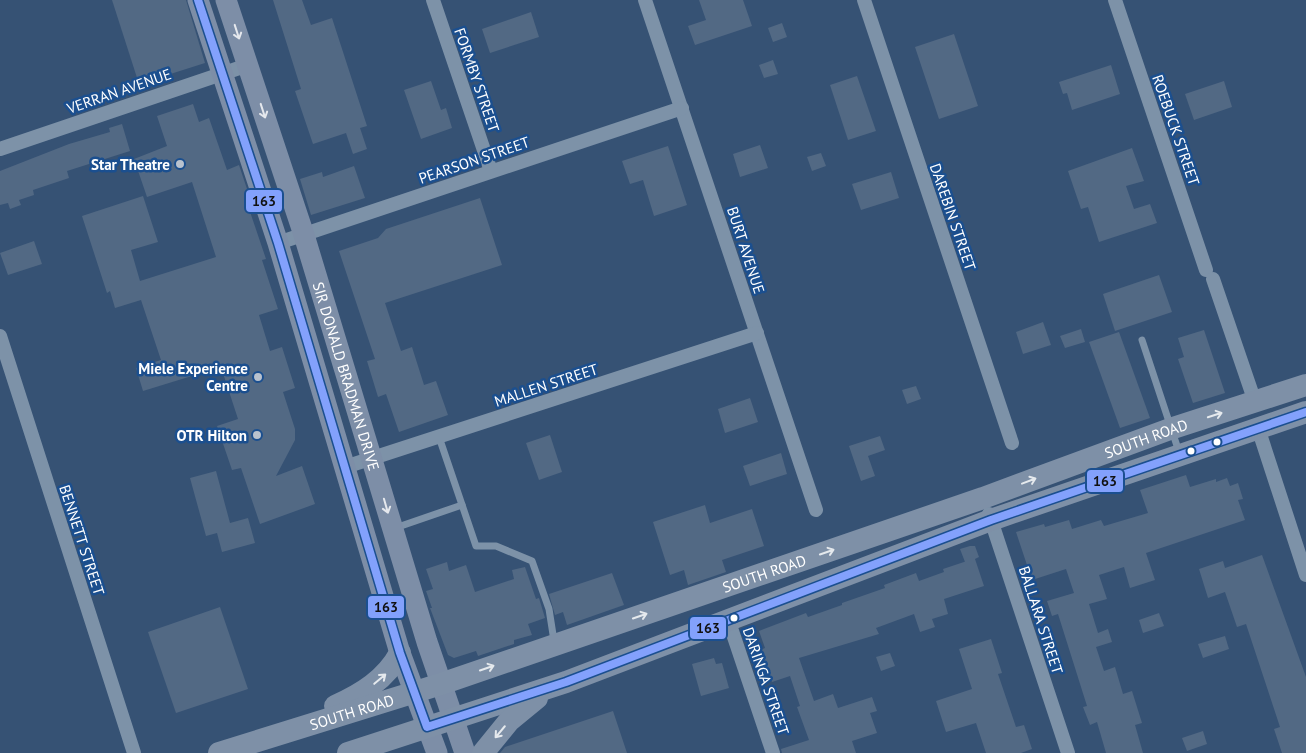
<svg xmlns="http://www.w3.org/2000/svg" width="1306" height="753" font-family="'PT Sans',sans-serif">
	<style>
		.building { fill: #526984 }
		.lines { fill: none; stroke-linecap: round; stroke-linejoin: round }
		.service { stroke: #7d92a8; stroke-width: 7 }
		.minor { stroke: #7d92a8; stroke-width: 14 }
		.primary { stroke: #7d8ea7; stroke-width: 21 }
		.trunk { stroke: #7e90a7; stroke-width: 22 }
		.bus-1-casing { stroke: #1b4f8f; stroke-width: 11 }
		.bus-1 { stroke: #83a1fc; stroke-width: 8 }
		.oneway { stroke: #e5e8ed }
		.oneway2 { stroke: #e5e9ed }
		.poi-dot { fill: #b9c2ce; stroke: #1b4f8f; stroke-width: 2 }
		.bus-dot { fill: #fff; stroke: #1b4f8f; stroke-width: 2 }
		.labels { text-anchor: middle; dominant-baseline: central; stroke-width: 5; stroke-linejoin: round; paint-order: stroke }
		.street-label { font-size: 15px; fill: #fff; stroke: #1b4f8f }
		.poi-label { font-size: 15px; font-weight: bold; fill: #fff; stroke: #1b4f8f; text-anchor: end }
		.line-badge { stroke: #1b4f8f; stroke-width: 2 }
		.pale-badge-label { font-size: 14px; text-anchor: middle; font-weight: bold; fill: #111 }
	</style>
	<rect width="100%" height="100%" fill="#365274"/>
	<g class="building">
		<path d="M112,0H186L205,63L139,84Z"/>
		<path d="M273,0H302L311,25L332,18L367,126L360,128L367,149L353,154L346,133L313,144L295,91L301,89Z"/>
		<path d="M699,0H743L752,26L695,45L688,26L706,20Z"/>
		<path d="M531,12L539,37L490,53L482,29Z"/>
		<path d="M782,23L787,37L773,42L768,28Z"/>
		<path d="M954,34L978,106L939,119L915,47Z"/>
		<path d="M773,60L778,74L764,78L759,65Z"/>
		<path d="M1111,65L1120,94L1072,110L1067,93L1063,94L1059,82Z"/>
		<path d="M857,76L876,131L848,140L830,85Z"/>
		<path d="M431,81L441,110L446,108L452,128L421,139L404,90Z"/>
		<path d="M1224,81L1232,107L1194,120L1185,94Z"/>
		<path d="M193,104L199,122L209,118L227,170L239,165L248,192L244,194L266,259L262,260L278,309L259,315L270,351L282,347L295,388L283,392L295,429V440L276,476L302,466L315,504L260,524L241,468L232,470L217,426L238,419L221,367L143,391L136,368L161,360L141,300L115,308L110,291L107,293L82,216L143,196L158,242L131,250L140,281L216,257L192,182L147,197L134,159L167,146L157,116Z"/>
		<path d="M122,124L130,151L67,171L69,178L33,190L34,195L19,200L21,205L10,209L8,203L0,205V171L69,144L110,132L109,128Z"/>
		<path d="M760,145L768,168L740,177L733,154Z"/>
		<path d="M668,146L687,205L654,216L643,180L630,184L622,161Z"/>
		<path d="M1132,148L1144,181L1126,186L1134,209L1150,204L1157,223L1099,242L1088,207L1081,209L1068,171Z"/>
		<path d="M821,153L826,166L812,171L807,157Z"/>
		<path d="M354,166L365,198L311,215L300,179L322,172L323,177Z"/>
		<path d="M891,172L899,198L861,210L852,184Z"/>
		<path d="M480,198L502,265L385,303L401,351L412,347L424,385L436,381L448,415L399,432L386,394L378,397L367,361L375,359L339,251L378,238L386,229Z"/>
		<path d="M34,241L42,264L8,275L0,253Z"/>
		<path d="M1159,275L1172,312L1115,331L1103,294Z"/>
		<path d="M1043,322L1051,345L1023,354L1016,332Z"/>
		<path d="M1081,329L1085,342L1065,348L1060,336Z"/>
		<path d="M1204,330L1225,393L1193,403L1178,359L1184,357L1178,338Z"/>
		<path d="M1119,332L1150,418L1120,428L1089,342Z"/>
		<path d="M916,386L921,399L907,404L902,390Z"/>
		<path d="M750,398L758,422L725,433L718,409Z"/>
		<path d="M550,435L562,472L539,480L526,443Z"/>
		<path d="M880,436L885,450L868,456L875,476L861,481L849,446Z"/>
		<path d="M781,453L787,474L750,486L743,466Z"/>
		<path d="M216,471L230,523L248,518L255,543L222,552L217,533L206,536L190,478Z"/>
		<path d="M1186,475L1190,487L1216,479V482L1227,478L1230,486L1238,483L1243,499L1238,500L1245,520L1146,553L1155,580L1130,588L1124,567L1099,575L1107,599L1089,604L1098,633L1108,629L1112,642L1096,647L1104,671L1115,667L1123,694L1132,691L1142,723L1135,725L1143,753H1106L1097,722L1090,725L1083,707L1087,706L1058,614L1052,616L1047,601L1074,593L1066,569L1032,580L1016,532L1044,524L1045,527L1069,520L1072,529L1101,520L1104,526L1148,513L1140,490Z"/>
		<path d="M705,505L710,523L752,509L764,546L722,560L726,572L688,585L684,570L670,575L653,522Z"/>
		<path d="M970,546H975L979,557L975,559L984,586L944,599L948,614L932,619L935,627L920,632L914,614L876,628L879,634L799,658L814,701L833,694L838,708L872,697L877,711L870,713L877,733L852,741L856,753H782L781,749L809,740L797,707L800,706L790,676L772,682L760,650L765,648L759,631L806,613L808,617L842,605V603L885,588L884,585L916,573L919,581L944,572L943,569L973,559L965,562L960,549Z"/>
		<path d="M1262,555L1306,677V753H1282L1274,729L1280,727L1246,624L1237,627L1225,592L1208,598L1199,569L1223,561L1225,568Z"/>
		<path d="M447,562L449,571L466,565L475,592L514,579L512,570L525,567L536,599L539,598L545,618L528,624L532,635L514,640V644L478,656L476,651L454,658L448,655L430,608H432L426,591L433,589L426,569Z"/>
		<path d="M612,573L624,605L567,625L563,612L555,615L549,594Z"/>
		<path d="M220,607L248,689L176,713L148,632Z"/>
		<path d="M1159,613L1164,626L1143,633L1139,620Z"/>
		<path d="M1225,636L1229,649L1203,658L1198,644Z"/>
		<path d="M991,639L1002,673L998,674L1016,727L1024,725L1032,749L1021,753H986L976,723L946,732L936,701L972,689L959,649Z"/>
		<path d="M890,653L895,666L881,671L876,657Z"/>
		<path d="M714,658L716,664L722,663L729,688L701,696L692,664Z"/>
		<path d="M613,711L627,753H500L505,747Z"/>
		<path d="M1203,731L1207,744L1187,751L1182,738Z"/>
	</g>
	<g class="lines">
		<g class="service">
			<path d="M1142,340L1179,452"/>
			<path d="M439,437L476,546H496L532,561L549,609L554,641"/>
			<path d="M395,528L462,505"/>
		</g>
		<g class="minor">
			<path d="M433,0L491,171"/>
			<path d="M645,0L816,510"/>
			<path d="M864,0L1012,443"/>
			<path d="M1115,0L1206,270"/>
			<path d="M0,149L248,65"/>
			<path d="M278,243L682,108"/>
			<path d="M1213,279L1255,402"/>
			<path d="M0,336L134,753"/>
			<path d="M1258,428L1306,575"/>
			<path d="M345,467L757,333"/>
			<path d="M989,514L1068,753"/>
			<path d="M728,619L773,753"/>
		</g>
		<g class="primary">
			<path d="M198,0L278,243L400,653L437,753"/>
			<path id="s1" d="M226,0L304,235L427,642L465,753"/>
		</g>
		<g class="trunk">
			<path d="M335,706C362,694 386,679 400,653"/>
			<path id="s2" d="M219,753L441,684L983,498L1170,429L1306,385"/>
			<path d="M348,753L566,682L991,520L1306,412"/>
			<path d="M483,753L509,721L537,698"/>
		</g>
		<defs>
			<path id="bus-1" d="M198,0L278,243L400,653L427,727L566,682L991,520L1306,412"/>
		</defs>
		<use href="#bus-1" class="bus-1-casing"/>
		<use href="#bus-1" class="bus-1"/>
	</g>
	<defs><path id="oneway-shaft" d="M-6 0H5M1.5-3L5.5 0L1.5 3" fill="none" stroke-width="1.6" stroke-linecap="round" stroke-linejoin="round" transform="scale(1.25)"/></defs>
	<g class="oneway">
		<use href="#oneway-shaft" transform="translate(237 32) rotate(72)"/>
		<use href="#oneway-shaft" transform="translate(263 111) rotate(72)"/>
		<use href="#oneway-shaft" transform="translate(386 506) rotate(74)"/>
	</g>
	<g class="oneway2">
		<use href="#oneway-shaft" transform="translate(1215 415) rotate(-18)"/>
		<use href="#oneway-shaft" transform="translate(1029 481) rotate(-21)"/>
		<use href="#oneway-shaft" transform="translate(827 552) rotate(-19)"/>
		<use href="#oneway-shaft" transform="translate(640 616) rotate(-19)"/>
		<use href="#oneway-shaft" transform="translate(487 668) rotate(-19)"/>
		<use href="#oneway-shaft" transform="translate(380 679) rotate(-40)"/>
		<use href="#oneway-shaft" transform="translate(500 732) rotate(130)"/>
	</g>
	<g class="poi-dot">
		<circle cx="180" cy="164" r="5"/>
		<circle cx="258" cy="377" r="5"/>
		<circle cx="257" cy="435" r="5"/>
	</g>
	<g class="bus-dot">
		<circle cx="1217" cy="442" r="4.5"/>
		<circle cx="1191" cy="451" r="4.5"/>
		<circle cx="734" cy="618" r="4.5"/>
	</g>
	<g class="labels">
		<g class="street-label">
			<text transform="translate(477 80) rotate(71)">FORMBY STREET</text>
			<text transform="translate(119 91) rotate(-19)">VERRAN AVENUE</text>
			<text transform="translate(1176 130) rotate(71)">ROEBUCK STREET</text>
			<text transform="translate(474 160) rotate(-19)">PEARSON STREET</text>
			<text transform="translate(953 217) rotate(71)">DAREBIN STREET</text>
			<text transform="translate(746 250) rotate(72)">BURT AVENUE</text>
			<text stroke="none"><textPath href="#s1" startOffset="395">SIR DONALD BRADMAN DRIVE</textPath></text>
			<text transform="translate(546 385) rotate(-18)">MALLEN STREET</text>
			<text stroke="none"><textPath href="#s2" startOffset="979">SOUTH ROAD</textPath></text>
			<text transform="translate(82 540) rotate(72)">BENNETT STREET</text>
			<text stroke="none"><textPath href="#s2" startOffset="574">SOUTH ROAD</textPath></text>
			<text transform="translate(1041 620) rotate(72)">BALLARA STREET</text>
			<text transform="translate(766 681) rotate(71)">DARINGA STREET</text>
			<text stroke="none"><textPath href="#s2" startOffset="139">SOUTH ROAD</textPath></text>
		</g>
		<g class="poi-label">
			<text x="170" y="164">Star Theatre</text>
			<text x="248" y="368">Miele Experience<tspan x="248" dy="17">Centre</tspan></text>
			<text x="247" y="435">OTR Hilton</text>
		</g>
	</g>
	<g class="line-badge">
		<rect x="245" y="189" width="38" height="24" rx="5" fill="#83a1fc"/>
		<rect x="1086" y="469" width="38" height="24" rx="5" fill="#83a1fc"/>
		<rect x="367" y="595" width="38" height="24" rx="5" fill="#83a1fc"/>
		<rect x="689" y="616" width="38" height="24" rx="5" fill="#83a1fc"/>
	</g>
	<g class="pale-badge-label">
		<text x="264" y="206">163</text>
		<text x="1105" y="486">163</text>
		<text x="386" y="612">163</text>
		<text x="708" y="633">163</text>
	</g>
</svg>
